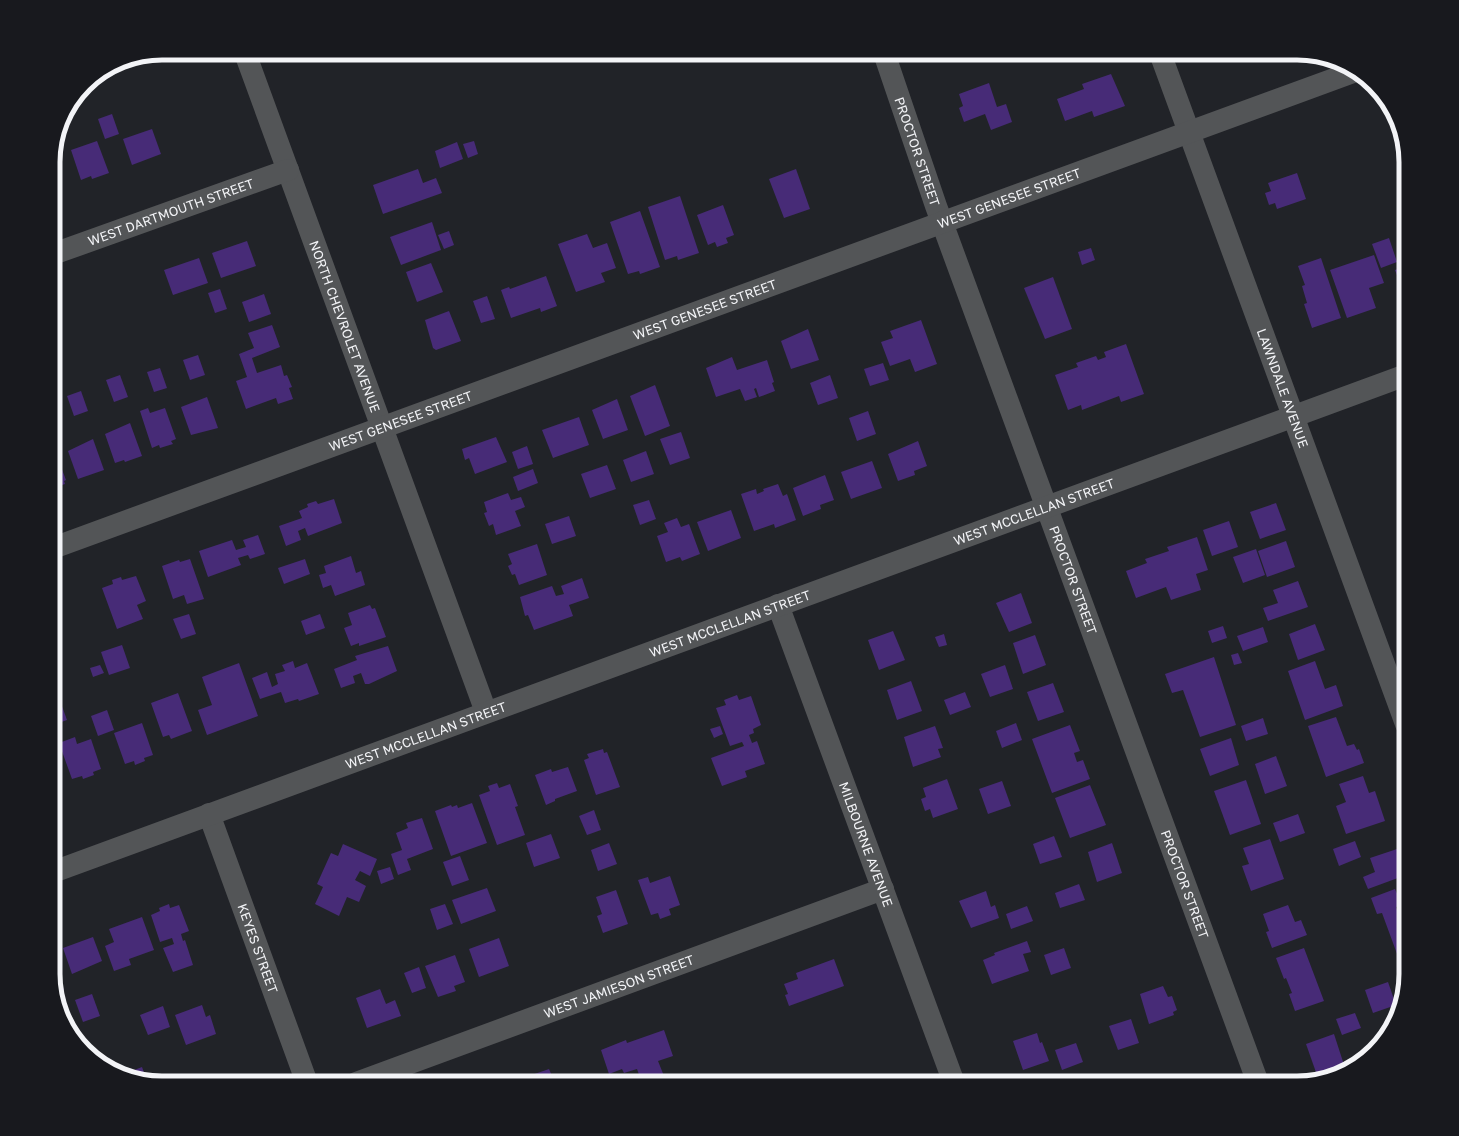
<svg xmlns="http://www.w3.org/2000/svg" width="1459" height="1136" font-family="'Golos Text',sans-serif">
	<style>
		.building { fill: #472b77 }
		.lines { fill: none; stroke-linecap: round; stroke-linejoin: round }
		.minor { stroke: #535557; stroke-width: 22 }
		.labels { text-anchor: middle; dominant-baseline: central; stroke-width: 3; stroke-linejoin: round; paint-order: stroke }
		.street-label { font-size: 13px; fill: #f3f4f7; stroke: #18191e }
		.rim { fill: none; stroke: #f3f4f7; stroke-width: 5 }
	</style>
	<rect width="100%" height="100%" fill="#212328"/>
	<g class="building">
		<path d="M1111,74L1125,106L1094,117L1092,111L1065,121L1057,99L1084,89L1082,84Z"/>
		<path d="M989,83L997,107L1006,104L1012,122L991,130L985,114L964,122L959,108L963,106L959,94Z"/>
		<path d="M112,114L119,134L105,139L98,119Z"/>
		<path d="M152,129L161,154L132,165L123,139Z"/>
		<path d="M97,141L109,173L92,179L91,176L81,180L71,150Z"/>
		<path d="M474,141L478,154L468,158L463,144Z"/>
		<path d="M457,142L463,159L440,168L435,151Z"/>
		<path d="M418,169L423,183L436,178L442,193L383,214L373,185Z"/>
		<path d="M796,169L810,209L784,218L769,179Z"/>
		<path d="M1297,173L1306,199L1277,209L1275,203L1269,205L1265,193L1271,191L1268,183Z"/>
		<path d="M680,196L699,253L678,260L677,256L665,260L648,207Z"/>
		<path d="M723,205L734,235L726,238L728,243L717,247L715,242L708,245L697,215Z"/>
		<path d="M640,211L660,267L640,274L639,271L628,274L610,222Z"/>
		<path d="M432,222L441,250L401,265L390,237Z"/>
		<path d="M449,231L454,245L444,249L438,235Z"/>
		<path d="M587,234L593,248L607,243L616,268L601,273L605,282L576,292L558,244Z"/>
		<path d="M1389,238L1397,262L1381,268L1372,244Z"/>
		<path d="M247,241L256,266L221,278L212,253Z"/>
		<path d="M1091,248L1095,260L1082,265L1078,252Z"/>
		<path d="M1374,255L1384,283L1369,288L1376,308L1347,318L1330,270Z"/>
		<path d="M199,258L208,283L173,295L164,270Z"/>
		<path d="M1321,258L1341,318L1312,328L1304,304L1307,303L1302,286L1305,285L1298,266Z"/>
		<path d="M431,263L443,292L417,302L406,272Z"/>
		<path d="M1406,266V295L1405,296L1395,270Z"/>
		<path d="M546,276L557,306L541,312L540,308L511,318L501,290L509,287L510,289Z"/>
		<path d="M1053,277L1072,329L1045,339L1024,288Z"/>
		<path d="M220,289L227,309L215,313L208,293Z"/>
		<path d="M264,294L271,314L249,322L242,302Z"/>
		<path d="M487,296L495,319L481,323L473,301Z"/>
		<path d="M449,311L461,341L436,350L433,348L425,320Z"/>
		<path d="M921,320L937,364L915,372L910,359L890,366L881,342L893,338L890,331Z"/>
		<path d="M272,325L280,347L252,358L257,373L281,365L284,376L287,375L292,387L289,388L293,399L278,404L276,398L246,409L236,381L247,377L239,354L254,348L248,333Z"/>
		<path d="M808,329L819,360L791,369L781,341Z"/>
		<path d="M1126,344L1144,394L1121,402L1119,396L1082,410L1081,405L1068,410L1055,375L1078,367L1076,363L1096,356L1098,360L1106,357L1104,352Z"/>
		<path d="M198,355L205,375L190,380L183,360Z"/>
		<path d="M732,357L737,370L767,360L774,382L772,383L775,391L759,397L756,388L754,389L757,397L745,401L740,389L716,397L706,368Z"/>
		<path d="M883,363L889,380L870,386L864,369Z"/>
		<path d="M160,368L167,388L154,392L147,372Z"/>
		<path d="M120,375L128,397L114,402L106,380Z"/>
		<path d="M830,375L838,398L818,405L810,383Z"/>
		<path d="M655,385L670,426L645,436L630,396Z"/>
		<path d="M81,391L88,411L74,416L67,396Z"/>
		<path d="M207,397L218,428L191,435L181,407Z"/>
		<path d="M617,399L628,430L603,439L592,410Z"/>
		<path d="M148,408L150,413L165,408L176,439L171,441L173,444L160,448L159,445L152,448L140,411Z"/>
		<path d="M868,411L876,434L857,441L849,418Z"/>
		<path d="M579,417L589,445L553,458L542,430Z"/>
		<path d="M130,423L142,456L125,462L124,460L115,463L105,434Z"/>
		<path d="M681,432L690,458L670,465L660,439Z"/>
		<path d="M496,437L507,462L475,474L469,458L465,460L462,449Z"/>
		<path d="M93,439L104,470L78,479L68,451Z"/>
		<path d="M918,441L927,466L914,471L915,475L898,481L888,454Z"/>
		<path d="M527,446L533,464L518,469L512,452Z"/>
		<path d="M53,451H55L66,480L64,481L65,484L53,488Z"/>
		<path d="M646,451L654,474L631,482L623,460Z"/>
		<path d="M872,461L882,488L851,499L841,472Z"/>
		<path d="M607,465L616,489L590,498L581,474Z"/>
		<path d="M533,469L538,483L518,491L513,477Z"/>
		<path d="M825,475L834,500L820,505L821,509L803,516L793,488Z"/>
		<path d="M778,484L783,496L787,494L796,520L775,528L774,524L754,531L741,494L756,489L757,494L764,491L763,489Z"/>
		<path d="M508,493L511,500L521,497L525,507L515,511L521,526L496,535L493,524L489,526L484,513L487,512L484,502Z"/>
		<path d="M334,499L342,523L308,536L305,528L298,531L301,540L286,546L279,526L302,518L299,511L308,507L307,504L316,501L318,504Z"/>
		<path d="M649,500L656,519L640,525L633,505Z"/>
		<path d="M1276,503L1286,530L1260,539L1250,512Z"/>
		<path d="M731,510L741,538L708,551L697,522Z"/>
		<path d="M569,516L576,536L552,544L545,524Z"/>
		<path d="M677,518L681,527L689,524L700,554L682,561L680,557L666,562L657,536L668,532L664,523Z"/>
		<path d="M1229,521L1238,547L1212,556L1203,530Z"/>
		<path d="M258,535L265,554L250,559L248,555L238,558L241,565L208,577L199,551L232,540L236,550L246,547L243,540Z"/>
		<path d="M1197,537L1208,570L1196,574L1201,590L1171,600L1166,587L1136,598L1126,571L1147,563L1145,559L1169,551L1167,547Z"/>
		<path d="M1286,541L1295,567L1267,577L1258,551Z"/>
		<path d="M537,544L547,575L519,585L515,574L512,575L508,566L512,564L508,554Z"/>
		<path d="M1256,549L1265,575L1243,583L1233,557Z"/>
		<path d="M351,556L356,573L361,571L365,585L335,596L331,585L323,588L319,575L326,573L324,566Z"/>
		<path d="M190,559L204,599L187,604L184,595L173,599L162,566L179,560L180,562Z"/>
		<path d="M305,559L310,574L284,584L278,568Z"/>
		<path d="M136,576L146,601L137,605L143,619L117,629L102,588L113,584L112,580L121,577L122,580Z"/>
		<path d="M582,578L589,598L569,605L573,616L534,630L528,615L525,616L520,597L552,586L556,596L564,594L561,586Z"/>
		<path d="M1298,581L1308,607L1268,621L1263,608L1278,603L1273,590Z"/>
		<path d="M1021,593L1032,623L1009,632L996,603Z"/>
		<path d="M370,605L372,609L375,608L386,637L359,646V643L351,646L344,628L352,625L348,613Z"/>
		<path d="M189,614L196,634L181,639L173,619Z"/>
		<path d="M320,614L325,628L306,635L301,621Z"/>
		<path d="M1315,624L1325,650L1298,660L1289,634Z"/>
		<path d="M1223,626L1227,638L1212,643L1208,631Z"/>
		<path d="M1263,627L1268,642L1243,651L1237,636Z"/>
		<path d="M893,631L905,660L879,670L868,640Z"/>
		<path d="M944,634L947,645L939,647L935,637Z"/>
		<path d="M1035,635L1046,665L1023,674L1013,643Z"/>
		<path d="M122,645L130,668L109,675L101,652Z"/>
		<path d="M388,646L397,671L369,684H365L361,673L353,676L355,683L341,688L334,669L357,660L355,656Z"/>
		<path d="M1238,653L1242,663L1234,665L1231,655Z"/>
		<path d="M1214,657L1236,725L1200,737L1183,690L1172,693L1165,674Z"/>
		<path d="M293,661L295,668L307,663L319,694L299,701L298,699L285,703L281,692L260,699L252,678L267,672L272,687L278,684L275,674L285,671L282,665Z"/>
		<path d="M1315,661L1325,689L1336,685L1343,706L1305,720L1288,671Z"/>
		<path d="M239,663L258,716L207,735L198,710L212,705L202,677Z"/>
		<path d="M100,665L104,673L93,677L90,668Z"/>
		<path d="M1005,665L1013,689L990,697L981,674Z"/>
		<path d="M911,681L922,711L897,720L887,690Z"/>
		<path d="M1053,683L1064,712L1038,721L1027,692Z"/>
		<path d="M965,692L971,707L950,715L944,700Z"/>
		<path d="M178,693L192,731L171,739L169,735L163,737L151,703Z"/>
		<path d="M737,695L739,700L751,696L761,725L753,729L754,733L749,735L752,743L757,741L765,764L745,771L747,777L722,786L711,758L744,746L742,742L730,746L716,708L726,705L724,700Z"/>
		<path d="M59,698L67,720L53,725V701Z"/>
		<path d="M107,710L114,730L98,736L91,716Z"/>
		<path d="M1336,717L1347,746L1354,744L1357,750L1359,749L1364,763L1326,777L1308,726Z"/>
		<path d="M1263,718L1268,734L1246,741L1241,726Z"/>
		<path d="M142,723L153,755L144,758L145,761L135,765L134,761L125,764L114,733Z"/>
		<path d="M1016,723L1022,740L1002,748L996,731Z"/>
		<path d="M1070,725L1080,751L1074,753L1077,762L1083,760L1090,779L1052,793L1032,739Z"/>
		<path d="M720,726L723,734L714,738L710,729Z"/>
		<path d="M935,726L943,748L938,749L941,757L913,767L904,737Z"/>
		<path d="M75,737L77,744L91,739L101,769L93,772L94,775L83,779L82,776L72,779L59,743Z"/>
		<path d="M1231,738L1239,765L1210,776L1200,749Z"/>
		<path d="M603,749L604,753L607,752L620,787L596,795L584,760L589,758L587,754Z"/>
		<path d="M1276,756L1287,786L1265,794L1255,764Z"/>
		<path d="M568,767L577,791L555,799V801L546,805L535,775L551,769L552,772Z"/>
		<path d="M1363,776L1369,793L1375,791L1385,821L1346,834L1336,806L1346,802L1339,784Z"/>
		<path d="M947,779L958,809L933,818L930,809L925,811L921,799L926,797L923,788Z"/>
		<path d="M1246,780L1261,824L1230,835L1214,791Z"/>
		<path d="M1002,781L1011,806L988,814L979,789Z"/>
		<path d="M497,783L499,788L510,784L518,806L515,807L525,835L497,845L479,795L490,791L488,786Z"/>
		<path d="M1090,785L1106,825L1070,838L1055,798Z"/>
		<path d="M472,803L487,843L451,856L435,811L451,805L452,807L457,805L458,808Z"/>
		<path d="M594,810L601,830L587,835L579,816Z"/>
		<path d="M1298,814L1305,833L1280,842L1273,823Z"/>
		<path d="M422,818L433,849L407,859L411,870L398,875L391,854L402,850L396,833L408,828L406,823Z"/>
		<path d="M551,834L560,858L534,867L526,843Z"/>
		<path d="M1054,836L1062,857L1040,864L1033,844Z"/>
		<path d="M1270,839L1284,879L1251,891L1242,866L1249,864L1243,848Z"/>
		<path d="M1355,841L1361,857L1339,866L1333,849Z"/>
		<path d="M609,843L617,864L598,871L591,850Z"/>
		<path d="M1112,843L1122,873L1097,882L1088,852Z"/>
		<path d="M343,844L377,859L370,876L360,871L355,880L366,886L359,902L347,897L339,916L315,904L323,887L317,884L331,853L338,856Z"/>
		<path d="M1397,849L1406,875L1368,889L1363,877L1375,872L1370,858Z"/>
		<path d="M460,856L469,880L452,886L443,862Z"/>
		<path d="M390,867L394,879L381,884L377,871Z"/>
		<path d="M670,876L680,905L669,909L671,915L660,919L658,913L651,915L638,880L648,877L650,883Z"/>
		<path d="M1079,884L1085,900L1060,908L1055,893Z"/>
		<path d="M487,888L496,911L461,924L452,900Z"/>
		<path d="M1395,889L1402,905L1396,907L1398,913L1406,910V960L1400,962L1382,913L1377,914L1371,898Z"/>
		<path d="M616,890L628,924L603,933L597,916L602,914L596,897Z"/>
		<path d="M986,891L991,907L995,905L999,918L971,928L959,901Z"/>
		<path d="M169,904L170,908L179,905L189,931L181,934L183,941L185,940L193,965L173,972L163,948L174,944L172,938L160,942L151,915L160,911L159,908Z"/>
		<path d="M445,904L453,924L437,930L430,909Z"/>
		<path d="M1288,905L1295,922L1301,920L1307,935L1272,948L1266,932L1269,931L1263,914Z"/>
		<path d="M1027,906L1033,921L1011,929L1006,914Z"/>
		<path d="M142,917L154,950L129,959L131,965L114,971L105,946L114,942L109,929Z"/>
		<path d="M93,937L102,961L72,974L63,948Z"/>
		<path d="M499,938L509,966L479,977L469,949Z"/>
		<path d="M1027,941L1031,952L1023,954L1029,971L992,984L983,960L995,955L994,953Z"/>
		<path d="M1064,948L1071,968L1051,975L1044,955Z"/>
		<path d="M1304,948L1324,1001L1295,1011L1289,994L1292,993L1286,978L1284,979L1276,958Z"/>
		<path d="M455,955L465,982L454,986L456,991L438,997L425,966Z"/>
		<path d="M834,959L844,986L789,1006L785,995L788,994L784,984L798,979L796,973Z"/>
		<path d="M53,962L64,990L56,992L53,981Z"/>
		<path d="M419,967L426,988L412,993L404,973Z"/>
		<path d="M1388,982L1396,1005L1373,1013L1365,990Z"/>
		<path d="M1163,986L1168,997L1172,996L1177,1010L1173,1012L1174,1015L1149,1024L1140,994Z"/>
		<path d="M380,989L386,1004L395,1000L401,1016L367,1028L356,998Z"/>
		<path d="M92,994L100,1016L83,1022L75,1000Z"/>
		<path d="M202,1005L206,1017L210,1015L216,1034L186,1045L175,1015Z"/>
		<path d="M163,1006L170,1027L148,1035L140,1015Z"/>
		<path d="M1355,1013L1361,1028L1342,1035L1336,1019Z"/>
		<path d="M1131,1019L1139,1043L1118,1050L1109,1026Z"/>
		<path d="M664,1030L673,1056L658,1061L664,1076L642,1083L637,1069L624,1073L622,1069L609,1074L601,1050L626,1040L627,1043Z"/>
		<path d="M1037,1033L1040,1043L1042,1042L1049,1061L1023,1070L1013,1041Z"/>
		<path d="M1334,1034L1346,1071L1318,1078L1306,1044Z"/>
		<path d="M1076,1043L1083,1062L1062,1070L1055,1050Z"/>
		<path d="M142,1067L147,1081L123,1075L129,1073V1072Z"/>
		<path d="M549,1069L555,1083H525L523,1078Z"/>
	</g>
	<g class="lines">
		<g class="minor">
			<path id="s1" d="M245,53L486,712"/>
			<path id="s2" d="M884,53L936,206L1258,1083"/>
			<path id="s3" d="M1160,53L1406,724"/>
			<path id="s4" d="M53,254L288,170"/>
			<path id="s5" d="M53,548L1356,71"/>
			<path id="s6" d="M778,605L954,1083"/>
			<path id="s7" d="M209,814L307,1083"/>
			<path id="s8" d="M53,872L1406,375"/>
			<path id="s9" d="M356,1083L883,889"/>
		</g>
	</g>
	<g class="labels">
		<g class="street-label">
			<text stroke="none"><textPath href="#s2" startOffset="104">PROCTOR STREET</textPath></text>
			<text stroke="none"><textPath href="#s5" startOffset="1018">WEST GENESEE STREET</textPath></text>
			<text stroke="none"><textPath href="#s4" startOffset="125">WEST DARTMOUTH STREET</textPath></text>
			<text stroke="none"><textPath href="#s5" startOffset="694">WEST GENESEE STREET</textPath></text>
			<text stroke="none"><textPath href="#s1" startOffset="291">NORTH CHEVROLET AVENUE</textPath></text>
			<text stroke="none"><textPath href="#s3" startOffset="357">LAWNDALE AVENUE</textPath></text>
			<text stroke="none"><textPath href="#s5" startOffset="370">WEST GENESEE STREET</textPath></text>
			<text stroke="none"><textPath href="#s8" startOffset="1045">WEST MCCLELLAN STREET</textPath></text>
			<text stroke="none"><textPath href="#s2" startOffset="560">PROCTOR STREET</textPath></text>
			<text stroke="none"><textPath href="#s8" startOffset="721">WEST MCCLELLAN STREET</textPath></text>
			<text stroke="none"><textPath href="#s8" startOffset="397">WEST MCCLELLAN STREET</textPath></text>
			<text stroke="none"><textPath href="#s6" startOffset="255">MILBOURNE AVENUE</textPath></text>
			<text stroke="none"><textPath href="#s2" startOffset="884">PROCTOR STREET</textPath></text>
			<text stroke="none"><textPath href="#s7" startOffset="143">KEYES STREET</textPath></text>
			<text stroke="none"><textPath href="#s9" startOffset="280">WEST JAMIESON STREET</textPath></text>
		</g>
	</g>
	<path d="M0 0H1459V1136H0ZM162 60H1297A102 102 0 0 1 1399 162V974A102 102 0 0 1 1297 1076H162A102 102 0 0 1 60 974V162A102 102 0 0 1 162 60Z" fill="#18191e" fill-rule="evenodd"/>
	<path class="rim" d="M162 60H1297A102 102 0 0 1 1399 162V974A102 102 0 0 1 1297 1076H162A102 102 0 0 1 60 974V162A102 102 0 0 1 162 60Z"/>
</svg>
